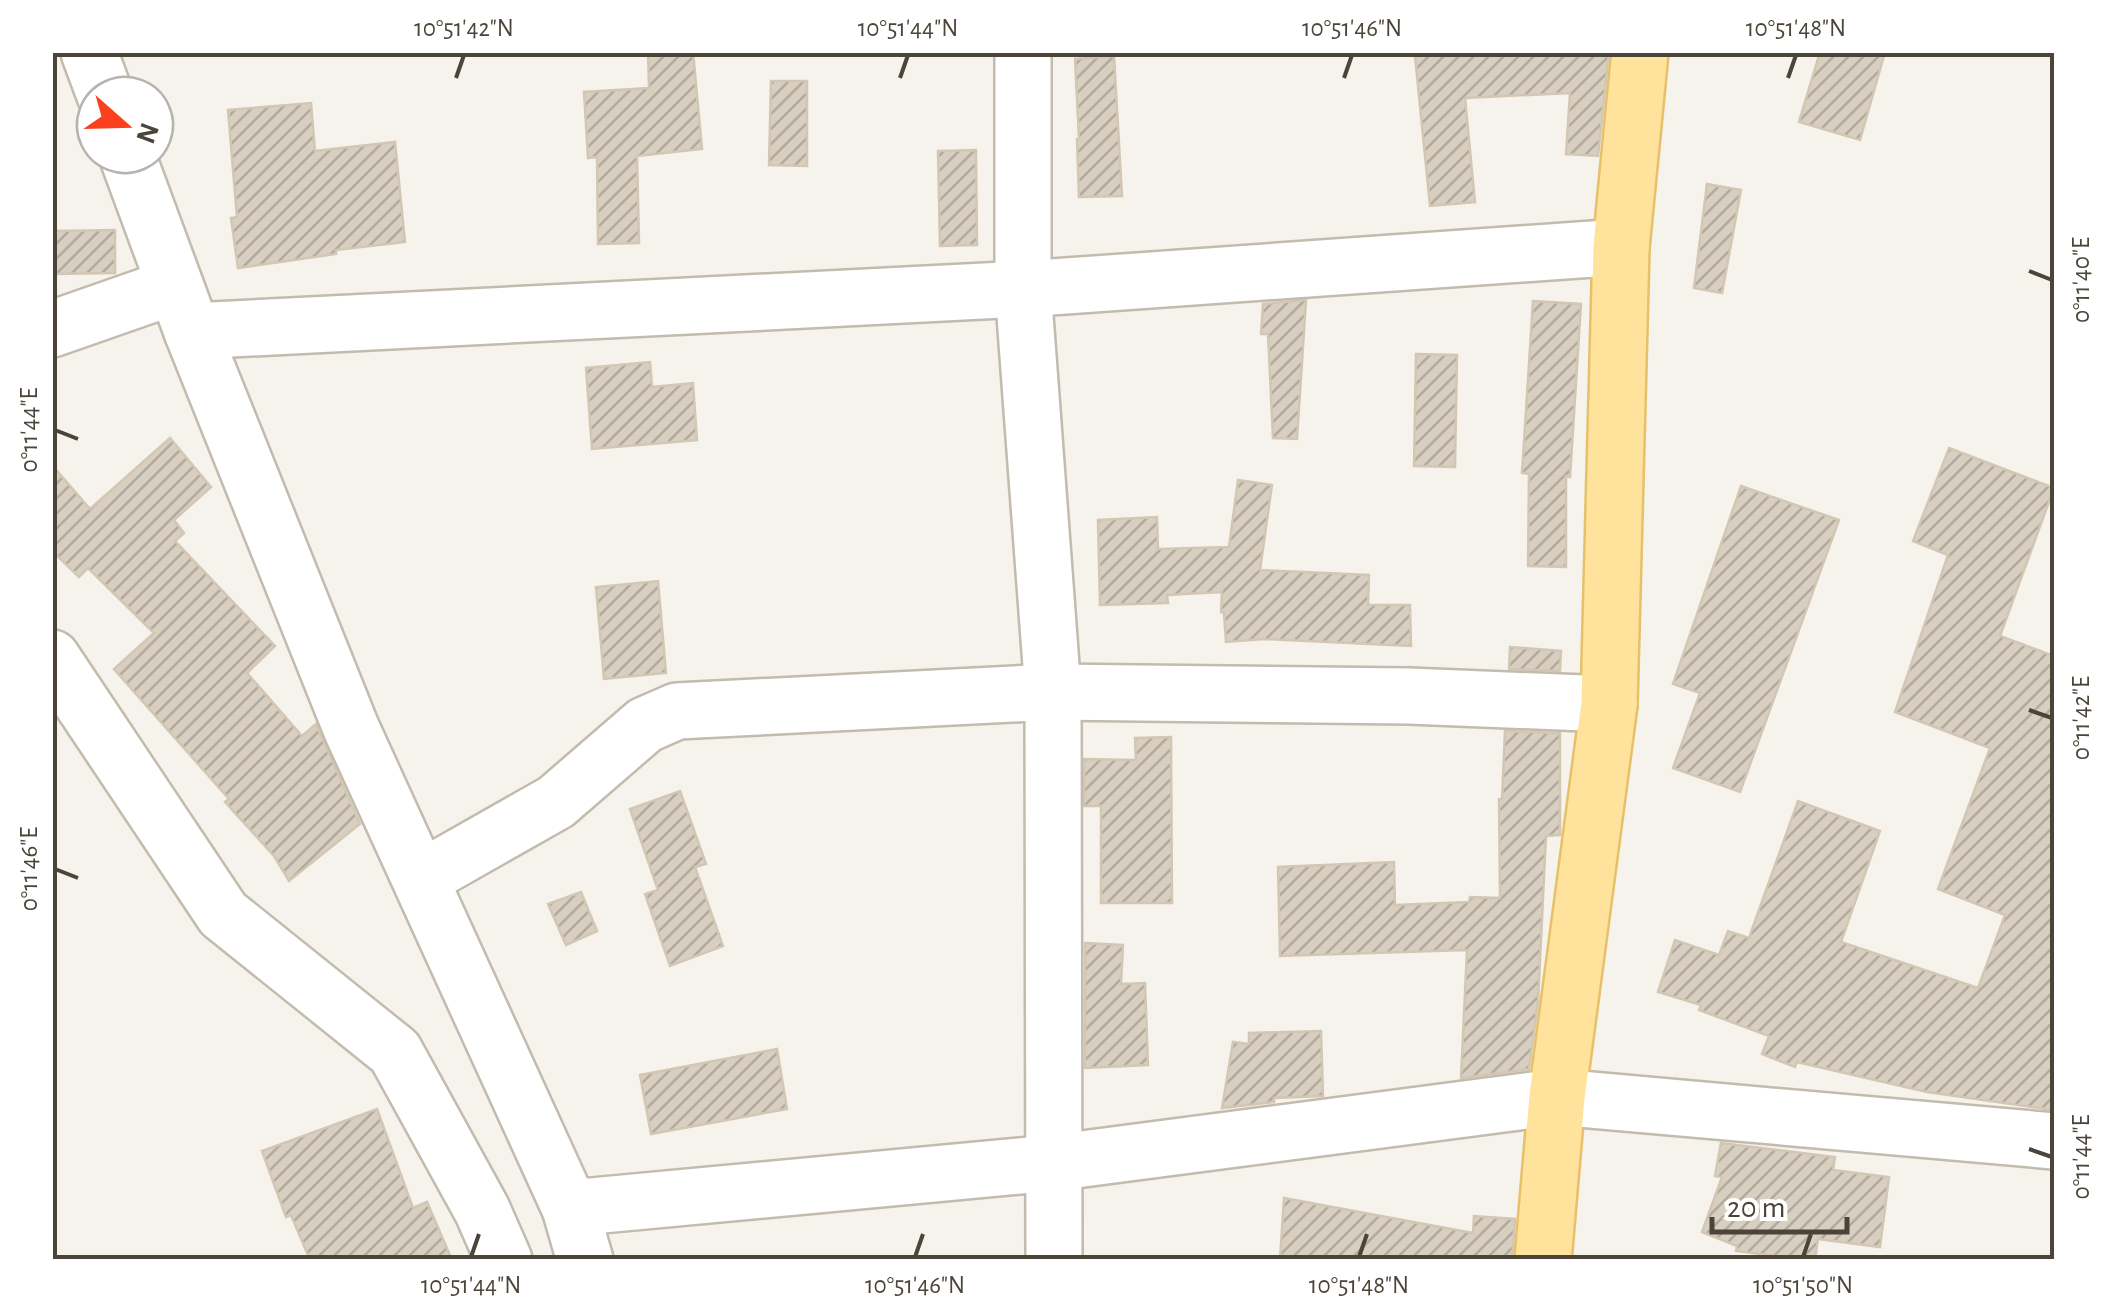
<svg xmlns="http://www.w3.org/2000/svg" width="2107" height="1312" font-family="'Alegreya Sans',sans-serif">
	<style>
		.building { fill: url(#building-hatch); stroke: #d3c7b4; stroke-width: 2.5 }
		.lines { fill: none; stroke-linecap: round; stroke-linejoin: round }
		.minor-casing { stroke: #c2bbae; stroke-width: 60 }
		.major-casing { stroke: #e6c16a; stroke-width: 60 }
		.minor { stroke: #fff; stroke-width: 55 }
		.major { stroke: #ffe39c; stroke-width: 55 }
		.ticks { fill: none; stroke: #4b4439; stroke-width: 4 }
		.neatline { fill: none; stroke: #4b4439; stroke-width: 4 }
		.ticks-label { font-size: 25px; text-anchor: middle; fill: #4b4439 }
	</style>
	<defs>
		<pattern id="building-hatch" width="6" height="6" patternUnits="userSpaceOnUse" patternTransform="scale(2.5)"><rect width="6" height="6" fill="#d8cfc1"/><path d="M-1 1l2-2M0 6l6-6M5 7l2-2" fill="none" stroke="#b1aa9e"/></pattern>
	</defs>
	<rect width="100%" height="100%" fill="#f6f3ec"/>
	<g class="building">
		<path d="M648,52H693L702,149L637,156L639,243L598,244L597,157L588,158L584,92L649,88Z"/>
		<path d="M1488,52H1609L1598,156L1566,154L1570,93L1465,98L1475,202L1430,206L1415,56Z"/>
		<path d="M1820,52H1885L1860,140L1799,122Z"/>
		<path d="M1114,56L1122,196L1079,197L1077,139H1079L1075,59Z"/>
		<path d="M771,81H807V166L769,165Z"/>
		<path d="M311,103L315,151L395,142L405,242L336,250V254L238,268L231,218L237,217L228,110Z"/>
		<path d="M976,150L977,245L940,246L938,151Z"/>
		<path d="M1707,184L1741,190L1722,293L1694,288Z"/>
		<path d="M115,230V273L52,274V231Z"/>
		<path d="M1306,300L1297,439L1273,438L1268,334H1261L1263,304Z"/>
		<path d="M1533,301L1581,304L1570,477L1566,476V567L1528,566L1529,474L1522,473Z"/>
		<path d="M1416,354L1457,355L1455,467L1414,466Z"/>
		<path d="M650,362L652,387L693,383L697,440L592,449L586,368Z"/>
		<path d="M170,438L211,487L174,520L184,533L175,541L275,646L247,673L302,736L316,724L360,824L289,881L274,856L225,802L229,799L114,669L154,633L88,568L79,577L52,551V465L90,509Z"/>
		<path d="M1949,448L2054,488L2000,636L2054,656V1110L1927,1092L1797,1062L1795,1067L1762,1054L1769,1036L1699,1010L1701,1005L1658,992L1675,940L1719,955L1728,931L1749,938L1798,801L1880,831L1841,942L1978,988L2005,915L1938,889L1990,748L1895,712L1948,555L1913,541Z"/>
		<path d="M1238,480L1272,485L1260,570L1369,575L1368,605H1410L1411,646L1264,639L1226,642L1224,613L1221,612L1222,592L1167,595L1168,603L1100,605L1098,520L1157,517L1158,549L1229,547Z"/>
		<path d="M1741,486L1839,520L1740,792L1673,768L1700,693L1673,684Z"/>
		<path d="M658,581L666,673L604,679L596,587Z"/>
		<path d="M1510,647L1561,651L1560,671L1509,669Z"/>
		<path d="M1505,731L1560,733V835L1546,836L1538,1002L1529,1069L1461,1078L1467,950L1280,956L1278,867L1394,862L1395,905L1469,902L1470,897L1500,898L1499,799H1502Z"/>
		<path d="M1171,737L1172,903H1101V806H1084V759L1136,760L1135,738Z"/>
		<path d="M680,791L706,864L695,867L723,946L670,966L645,894L658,890L630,809Z"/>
		<path d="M581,892L597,931L566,945L548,904Z"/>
		<path d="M1085,943L1123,945L1121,984L1145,983L1148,1065L1085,1068Z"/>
		<path d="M1321,1031L1323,1096L1274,1098V1102L1222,1108L1233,1042L1249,1044V1033Z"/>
		<path d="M777,1049L787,1109L651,1134L640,1075Z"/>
		<path d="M377,1109L413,1208L427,1202L452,1260H310L291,1215L286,1217L262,1151Z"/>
		<path d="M1721,1143L1835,1157L1833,1170L1889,1177L1880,1247L1818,1239L1815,1260H1809L1736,1251L1737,1246L1702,1232L1722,1177L1715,1176Z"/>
		<path d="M1284,1198L1473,1233L1474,1216L1515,1219L1512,1260H1280Z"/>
	</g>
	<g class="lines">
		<defs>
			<g id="minor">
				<path d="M89,52L105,95"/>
				<path d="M1023,52V289L1053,692L1054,1260"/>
				<path d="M127,155L192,331L351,728L570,1208L585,1260"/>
				<path d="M52,329L175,286"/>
				<path d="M192,331L1023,289L1621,247"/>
				<path d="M52,658L223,914L395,1052L482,1210L504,1260"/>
				<path d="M422,878L556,802L645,725L677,711L1053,692L1409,696L1609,704"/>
				<path d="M570,1208L1052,1163L1557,1097L2054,1141"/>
			</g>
			<path id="major" d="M1543,1260L1557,1097L1609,704L1621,247L1640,52"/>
		</defs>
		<use href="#minor" class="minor-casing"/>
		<use href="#major" class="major-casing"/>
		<use href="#minor" class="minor"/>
		<use href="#major" class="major"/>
	</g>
	<path class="ticks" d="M456,78L464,55M900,78L908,55M1344,78L1352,55M1788,78L1796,55M2029,271L2052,280M55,430L78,439M2029,710L2052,718M55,869L78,878M2029,1149L2052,1157M471,1257L479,1234M915,1257L923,1234M1359,1257L1367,1234M1803,1257L1811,1234"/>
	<rect width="2107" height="1312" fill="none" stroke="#ffffff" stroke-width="110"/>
	<g transform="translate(125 125) rotate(110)"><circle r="48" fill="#ffffff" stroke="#b7b4b0" stroke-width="2.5"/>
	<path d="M0-8L18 38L0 25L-18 38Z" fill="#fc3f1d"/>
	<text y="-15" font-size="28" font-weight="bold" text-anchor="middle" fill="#4b4439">N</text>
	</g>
	<path d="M1712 1217v15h135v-15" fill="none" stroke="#4b4439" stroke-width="5"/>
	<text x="1727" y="1217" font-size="30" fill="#4b4439" stroke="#ffffff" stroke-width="8" paint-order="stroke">20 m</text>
	<rect x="55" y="55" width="1997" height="1202" class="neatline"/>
	<g class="ticks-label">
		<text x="464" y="36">10°51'42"N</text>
		<text x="908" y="36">10°51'44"N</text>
		<text x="1352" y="36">10°51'46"N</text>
		<text x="1796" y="36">10°51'48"N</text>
		<text transform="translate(2080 280) rotate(-90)" y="9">0°11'40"E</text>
		<text transform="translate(28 430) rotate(-90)" y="9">0°11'44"E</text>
		<text transform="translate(2080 718) rotate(-90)" y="9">0°11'42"E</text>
		<text transform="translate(28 869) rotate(-90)" y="9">0°11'46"E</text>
		<text transform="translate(2080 1157) rotate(-90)" y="9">0°11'44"E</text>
		<text x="471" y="1293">10°51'44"N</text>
		<text x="915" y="1293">10°51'46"N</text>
		<text x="1359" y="1293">10°51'48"N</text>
		<text x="1803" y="1293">10°51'50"N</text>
	</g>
</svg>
